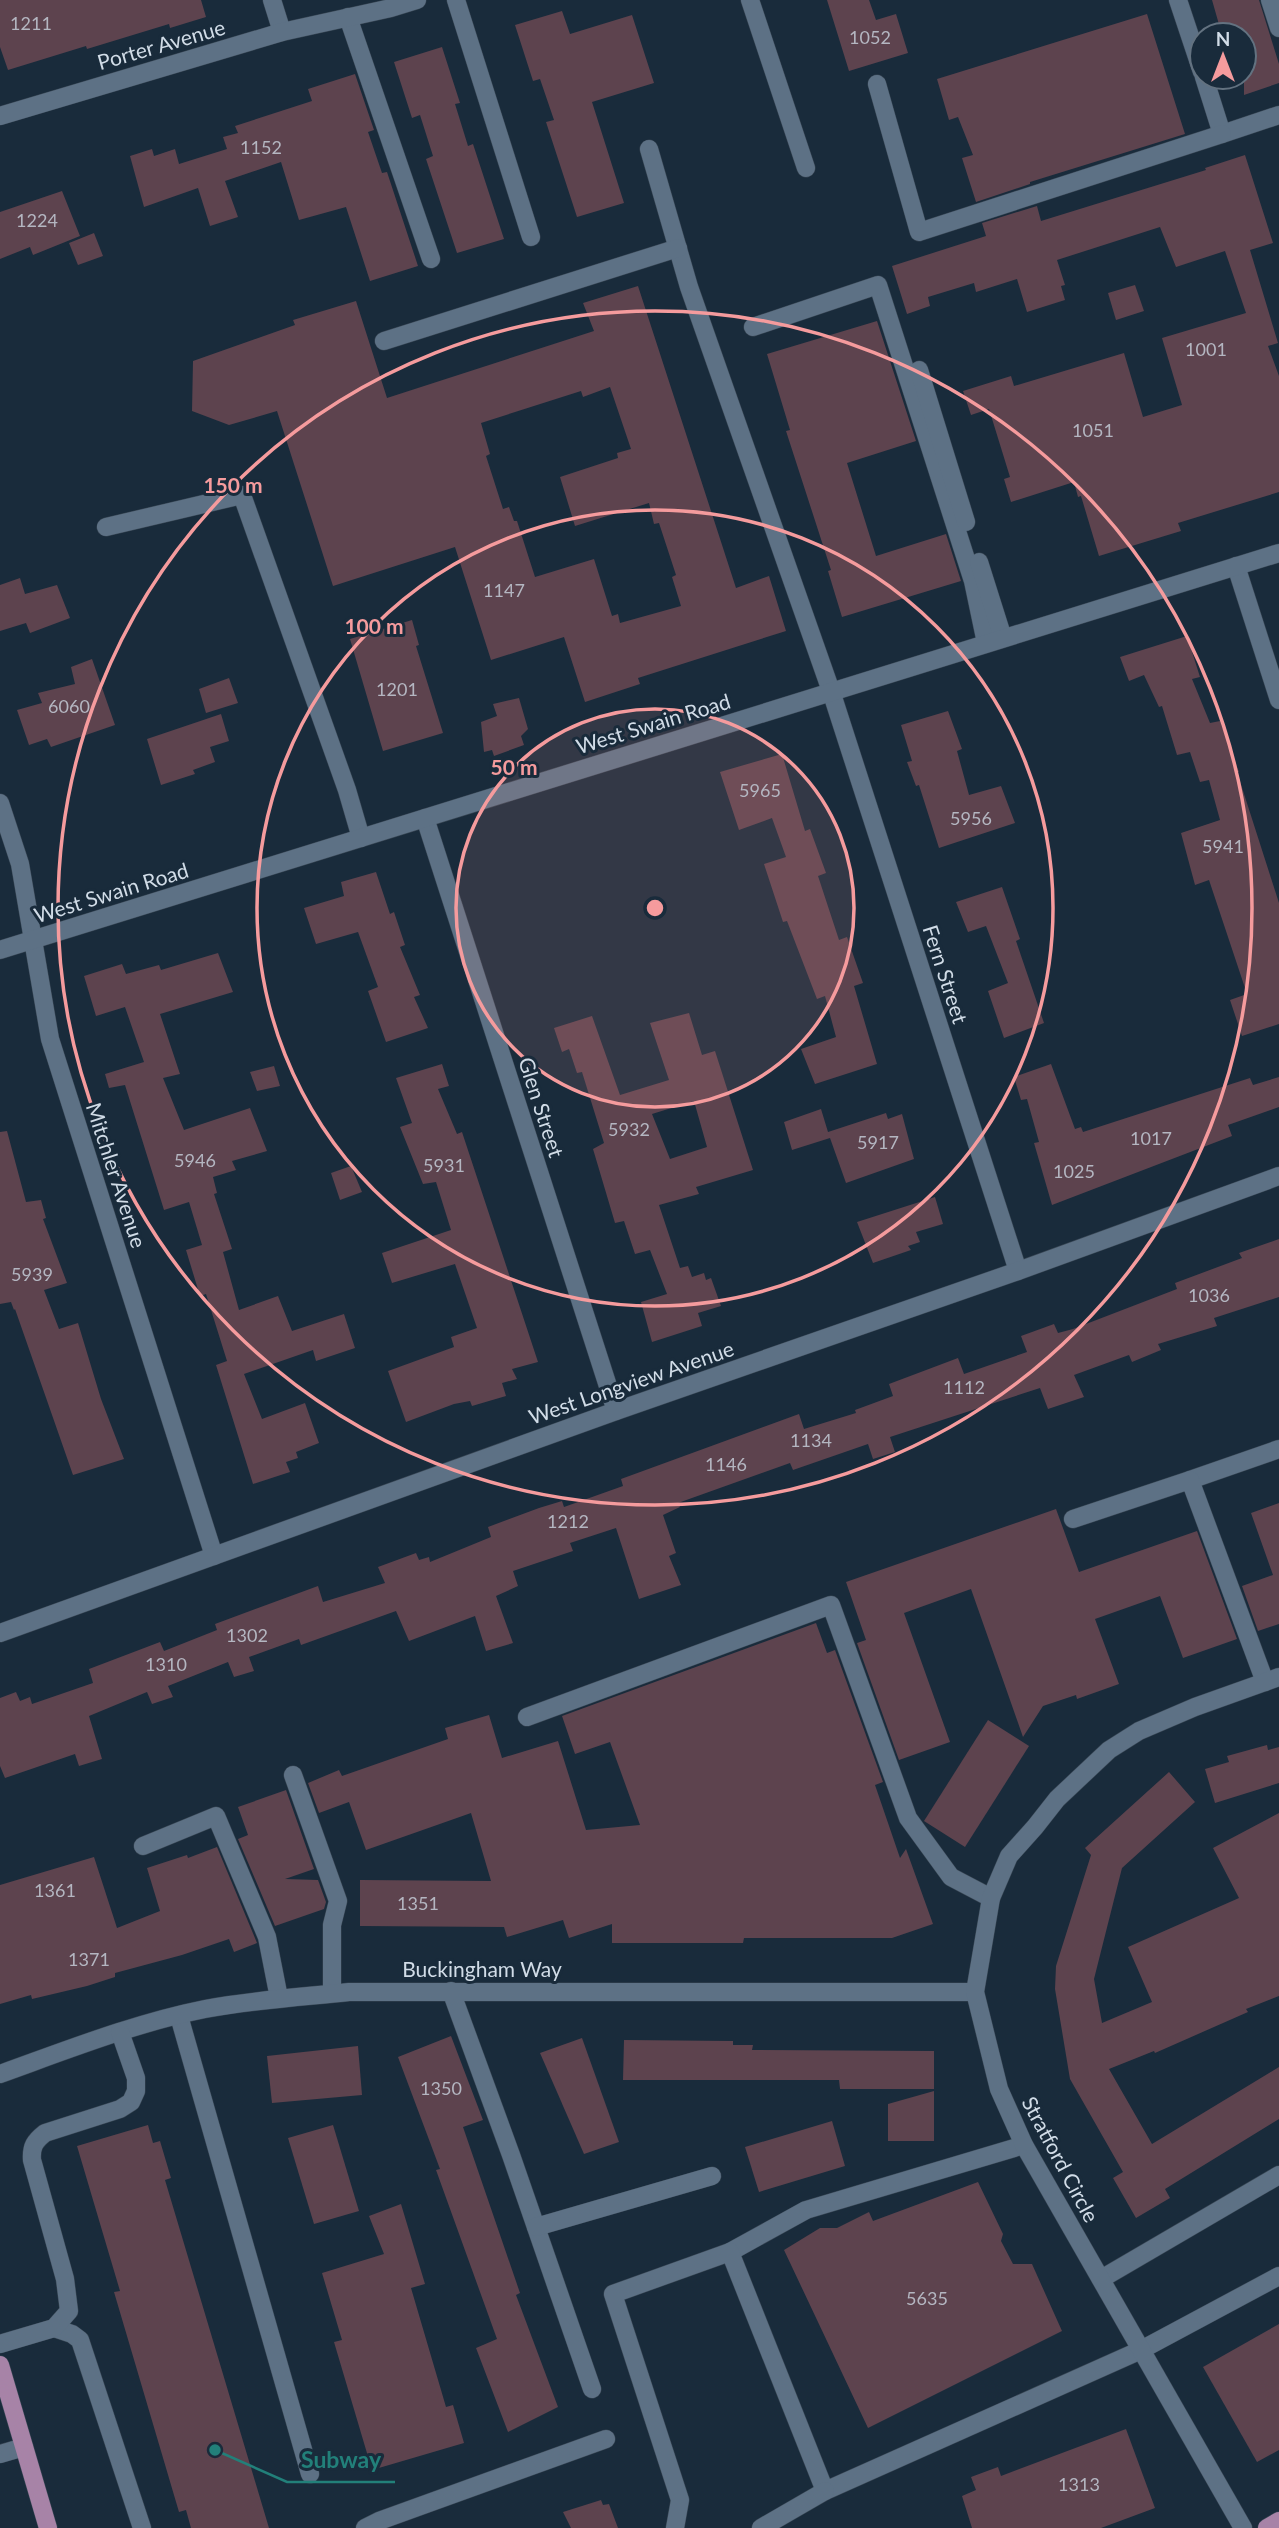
<svg xmlns="http://www.w3.org/2000/svg" width="1279" height="2528" font-family="Lato,sans-serif">
	<style>
		.building { fill: #5d434e; fill-rule: evenodd }
		.lines { fill: none; stroke-linecap: round; stroke-linejoin: round }
		.minor-casing { stroke: #394755; stroke-width: 19 }
		.major-casing { stroke: #394755; stroke-width: 19 }
		.minor { stroke: #5d7185; stroke-width: 18 }
		.major { stroke: #a783a7; stroke-width: 18 }
		.ring { fill: none; stroke: #f59b9d; stroke-width: 3.5 }
		.labels { text-anchor: middle; dominant-baseline: central; stroke-width: 6; stroke-linejoin: round; paint-order: stroke }
		.number-label { font-size: 18px; fill: #b4b6c1 }
		.street-label { font-size: 21px; fill: #d1dce7; stroke: #192b3b }
		.centre { fill: #f59b9d; stroke: #192b3b; stroke-width: 3.5 }
		.ring-label { font-size: 21px; text-anchor: middle; font-weight: bold; fill: #f59b9d; stroke: #192b3b; stroke-width: 6; stroke-linejoin: round; paint-order: stroke }
		.leader { fill: none; stroke: #22807a; stroke-width: 2.5 }
		.callout-dot { fill: #22807a; stroke: #192b3b; stroke-width: 2.5 }
		.callout-label { font-size: 23px; text-anchor: middle; font-weight: bold; fill: #22807a; stroke: #192b3b; stroke-width: 6; stroke-linejoin: round; paint-order: stroke }
	</style>
	<rect width="100%" height="100%" fill="#192b3b"/>
	<g class="building">
		<path d="M0,0H201L206,17L170,28L169,24L87,49L86,46L8,70L0,47Z"/>
		<path d="M827,0H869L876,20L896,14L908,53L849,71Z"/>
		<path d="M1212,0H1259L1279,64V83L1244,95V35H1222Z"/>
		<path d="M562,11L570,34L632,15L654,83L592,102L624,203L577,217L546,122L554,120L540,79L533,81L515,25Z"/>
		<path d="M1147,14L1185,134L1030,182V184L976,202L962,158L973,155L958,117L949,120L937,79Z"/>
		<path d="M442,47L460,103L455,104L468,146L473,144L504,239L457,253L426,159L433,156L420,115L412,118L394,62Z"/>
		<path d="M355,74L374,130L368,132L382,173L387,172L418,266L370,281L346,207L299,220L281,162L225,181L238,217L210,226L198,188L144,207L130,156L152,149L154,156L175,149L179,164L227,149L223,137L238,133L235,126L312,101L308,89Z"/>
		<path d="M1245,155L1273,243L1250,250L1278,343L1268,346L1279,376V492L1178,523L1181,531L1099,556L1081,496L1078,497L1074,482L1011,502L1004,479L1010,477L989,409L971,415L963,391L1011,376L1014,386L1124,353L1143,417L1182,405L1162,338L1246,313L1225,251L1176,267L1160,227L1057,260L1065,285L1061,286L1065,300L1027,312L1017,279L976,292L974,283L928,297L930,306L907,314L892,266L986,236L982,223L1037,206L1041,221L1206,170L1205,168Z"/>
		<path d="M62,191L80,236L33,255L30,247L0,259V212Z"/>
		<path d="M94,233L103,256L78,265L69,243Z"/>
		<path d="M1135,285L1144,311L1116,320L1108,293Z"/>
		<path d="M638,286L736,588L769,576L786,631L638,678L640,684L585,702L564,637L491,660L455,547L333,586L277,411L229,425L192,411L193,361L295,325L293,320L356,301L387,398L594,331L583,303ZM610,387L631,449L617,453L618,458L560,477L575,526L649,503L654,524L659,523L676,575L672,577L681,606L620,623L618,614L612,616L594,559L535,577L517,521H514L509,507L503,509L486,456L490,454L481,423L581,391L583,397Z"/>
		<path d="M877,321L916,441L847,463L876,556L946,534L961,581L842,617L828,571L831,570L786,431L790,430L767,354Z"/>
		<path d="M20,578L25,594L57,585L70,618L30,633L26,623L0,631V585Z"/>
		<path d="M412,620L419,645L416,646L443,733L383,751L350,639Z"/>
		<path d="M1187,636L1200,677L1192,679L1210,723L1220,721L1239,772H1237L1279,903V1024L1242,1036L1230,1000L1247,994L1209,880L1195,885L1181,833L1220,820L1209,780L1200,782L1190,752L1177,755L1162,706L1159,707L1144,675L1129,681L1120,657Z"/>
		<path d="M92,659L115,725L51,747L47,739L29,745L17,710L42,703L38,693L75,684L71,667Z"/>
		<path d="M229,678L238,703L206,713L199,689Z"/>
		<path d="M519,698L528,729L521,736L524,745L494,756L492,750L484,752L481,722L497,716L493,704Z"/>
		<path d="M948,711L962,749L957,751L969,795L1001,786L1015,823L939,848L919,785L916,786L907,762L912,761L901,725Z"/>
		<path d="M221,714L229,741L210,747L215,762L193,770L195,774L161,785L147,739Z"/>
		<path d="M782,754L805,831L810,829L826,873L818,876L839,940L847,937L863,983L854,986L877,1064L815,1084L801,1049L836,1037L825,996L817,999L787,921L783,922L764,864L786,857L772,818L739,830L720,772Z"/>
		<path d="M376,872L390,914L394,912L405,945L400,947L420,995L414,997L428,1028L386,1042L368,991L378,987L358,932L316,944L304,908L344,896L341,882Z"/>
		<path d="M1002,887L1020,939L1016,941L1044,1023L1004,1038L988,991L1008,983L986,926L968,932L956,902Z"/>
		<path d="M218,953L233,992L160,1014L180,1074L163,1078L184,1130L250,1108L267,1151L232,1161L236,1170L213,1177L217,1193L214,1194L232,1249L223,1252L239,1310L278,1296L292,1331L344,1314L355,1348L316,1361L313,1350L244,1374L262,1419L305,1403L319,1443L296,1452L298,1458L286,1462L290,1472L253,1484L216,1365L227,1361L206,1294L200,1296L186,1250L202,1245L189,1202L164,1210L125,1085L109,1088L105,1074L144,1062L125,1007L96,1016L84,976L122,964L126,974L159,965L161,970Z"/>
		<path d="M689,1013L702,1055L715,1051L753,1170L696,1187L699,1194L659,1205L680,1268L688,1266L692,1277L704,1273L706,1280L711,1278L721,1306L698,1313L702,1326L652,1342L641,1302L667,1294L650,1250L635,1254L624,1221L615,1223L593,1149L604,1143L582,1072L577,1073L569,1049L562,1052L554,1028L592,1016L620,1095L669,1080L650,1023ZM694,1101L707,1147L670,1159L652,1114Z"/>
		<path d="M442,1064L449,1086L438,1089L457,1134L462,1132L538,1362L512,1369L517,1379L502,1383L506,1396L472,1406L470,1401L454,1404L406,1422L388,1371L454,1347L451,1337L477,1328L455,1264L392,1283L382,1253L451,1230L436,1182L423,1184L400,1127L412,1123L396,1078Z"/>
		<path d="M1051,1064L1075,1129L1081,1127L1083,1132L1250,1078L1253,1085L1279,1077V1107L1228,1125L1232,1136L1052,1205L1034,1143L1039,1142L1027,1099L1021,1100L1014,1077Z"/>
		<path d="M274,1066L280,1086L257,1091L250,1072Z"/>
		<path d="M821,1109L828,1132L886,1113L888,1119L902,1114L914,1159L846,1183L830,1138L792,1150L784,1122Z"/>
		<path d="M7,1131L26,1202L41,1200L46,1218L43,1219L67,1283L44,1290L59,1329L78,1323L101,1399L124,1459L73,1475L15,1309L14,1310L11,1302L0,1304V1132Z"/>
		<path d="M351,1166L362,1192L340,1200L331,1173Z"/>
		<path d="M935,1197L943,1224L916,1232L920,1242L908,1246L911,1250L873,1263L857,1222Z"/>
		<path d="M1279,1239V1297L1214,1318L1217,1326L1158,1344L1161,1350L1132,1362L1129,1355L1074,1375L1084,1397L1048,1409L1040,1388L890,1437L895,1452L873,1459L868,1444L793,1470L790,1463L678,1503L680,1507L663,1515L676,1553L669,1556L681,1585L639,1599L616,1528L570,1543L573,1551L513,1571L518,1586L496,1596L513,1643L486,1651L475,1616L409,1641L396,1611L301,1645L299,1639L249,1657L254,1671L234,1677L228,1662L168,1686L173,1697L152,1704L147,1692L89,1716L102,1759L79,1766L75,1754L5,1778L0,1766V1698L16,1692L20,1701L30,1697L32,1704L93,1683L89,1669L160,1642L164,1651L217,1630L215,1624L318,1586L323,1602L385,1583L378,1567L416,1553L419,1560L429,1557L430,1562L491,1537L488,1527L539,1508L562,1501L564,1507L623,1486L621,1479L799,1414L804,1429L856,1413L855,1410L893,1396L889,1384L958,1358L964,1374L1027,1352L1021,1336L1054,1324L1058,1333L1073,1329L1177,1289L1175,1283L1242,1258L1239,1253Z"/>
		<path d="M1279,1503V1624L1258,1631L1242,1586L1273,1575L1251,1513Z"/>
		<path d="M1056,1509L1079,1572L1197,1531L1237,1639L1183,1658L1160,1596L1095,1619L1119,1684L1077,1699L1076,1695L1043,1706L1023,1737L971,1589L904,1613L950,1742L899,1760L857,1643L866,1640L846,1582Z"/>
		<path d="M816,1623L827,1653L835,1650L883,1782L875,1785L900,1858L906,1849L933,1924L892,1938H744L743,1943H612V1924L569,1938L563,1920L507,1937L504,1927L360,1926V1880L491,1881L471,1813L366,1850L349,1802L319,1813L308,1783L339,1770L342,1776L448,1739L445,1728L489,1715L502,1758L558,1741L586,1830L640,1825L610,1742L575,1754L562,1716Z"/>
		<path d="M988,1720L1029,1746L965,1847L924,1821Z"/>
		<path d="M1267,1745L1268,1750L1279,1747V1783L1215,1803L1205,1769L1229,1762L1227,1756Z"/>
		<path d="M1169,1772L1195,1802L1122,1868L1094,1979L1102,2023L1152,2002L1128,1947L1239,1898L1213,1848L1279,1813V1996L1246,2009L1248,2012L1155,2053L1154,2051L1109,2069L1152,2144L1279,2067V2119L1165,2189L1170,2198L1136,2218L1113,2178L1123,2172L1070,2079L1055,1989L1056,1966L1091,1855L1085,1848Z"/>
		<path d="M286,1790L314,1869L285,1879L318,1880L326,1902L324,1909L275,1926L238,1839L248,1835L238,1807Z"/>
		<path d="M217,1847L257,1943L234,1952L229,1939L182,1955L115,1973V1977L87,1986L32,1999L31,1995L0,2004V1885L94,1857L117,1928L160,1911L147,1868L187,1855L188,1858Z"/>
		<path d="M451,2036L483,2120L463,2127L520,2293L516,2295L558,2407L508,2432L476,2348L497,2339L436,2170L440,2169L398,2057Z"/>
		<path d="M582,2038L619,2142L584,2154L540,2053Z"/>
		<path d="M624,2040L733,2041V2045H753L752,2050L934,2051V2089H840L839,2080H623Z"/>
		<path d="M358,2046L362,2095L272,2103L267,2056Z"/>
		<path d="M934,2091V2141H888V2104Z"/>
		<path d="M832,2121L845,2166L759,2192L745,2147Z"/>
		<path d="M148,2125L153,2143L160,2141L171,2178L165,2180L269,2528H191L186,2510L179,2512L114,2292L120,2291L77,2146Z"/>
		<path d="M333,2125L359,2211L314,2224L288,2138Z"/>
		<path d="M978,2182L1003,2234L1001,2241L1013,2264H1032L1062,2331L868,2428L784,2250L820,2228H837L869,2212L873,2221Z"/>
		<path d="M401,2204L425,2284L411,2288L446,2407L453,2405L464,2443L372,2470L334,2342L342,2340L322,2273L384,2254L369,2216Z"/>
		<path d="M1279,2324V2450L1257,2462L1203,2367Z"/>
		<path d="M1126,2429L1155,2508L1101,2528H972L962,2496L976,2490L971,2477L998,2467L1001,2476Z"/>
		<path d="M601,2500L603,2505L609,2504L618,2528H571L563,2512Z"/>
	</g>
	<g class="lines">
		<defs>
			<g id="minor">
				<path d="M272,0L282,32"/>
				<path d="M456,0L531,237"/>
				<path d="M750,0L806,168"/>
				<path d="M1178,0L1202,72"/>
				<path d="M1270,0L1279,28"/>
				<path d="M348,17L431,259"/>
				<path d="M1204,77L1222,134L1279,115"/>
				<path d="M877,84L919,232L1222,134"/>
				<path d="M0,116L282,32L391,8L417,0"/>
				<path d="M649,149L689,287L831,691L1018,1271"/>
				<path d="M753,327L878,285L973,581L986,643"/>
				<path d="M384,341L678,248"/>
				<path d="M919,370L966,522"/>
				<path d="M106,527L242,495L347,790L361,838"/>
				<path d="M979,562L1003,638"/>
				<path d="M1236,566L1279,700"/>
				<path d="M0,803L20,864L50,1039L214,1556"/>
				<path d="M425,818L616,1411"/>
				<path d="M0,950L1279,553"/>
				<path d="M1190,1480L1279,1449"/>
				<path d="M1073,1519L1190,1480L1265,1682"/>
				<path d="M0,1633L616,1411L1018,1271L1279,1176"/>
				<path d="M527,1717L831,1605L908,1818L951,1877L991,1898"/>
				<path d="M293,1775L338,1901L332,1925V1993"/>
				<path d="M143,1846L216,1816L267,1937L279,1998"/>
				<path d="M451,1991L511,2155L592,2389"/>
				<path d="M179,2016L310,2474"/>
				<path d="M0,2074C67,2050 135,2023 205,2009C253,2000 301,1997 349,1992H975"/>
				<path d="M536,2227L712,2176"/>
				<path d="M730,2252L806,2210L1024,2145"/>
				<path d="M1101,2279L1279,2175"/>
				<path d="M54,2328L72,2334L80,2340L142,2528"/>
				<path d="M0,2344L54,2328L69,2311L65,2279L32,2160C31,2146 35,2141 45,2133L120,2109L131,2102L136,2091V2078L120,2032"/>
				<path d="M0,2454L24,2447"/>
				<path d="M365,2528L379,2521L606,2439"/>
				<path d="M675,2528L680,2500L613,2294L730,2252L825,2491L1141,2350L1279,2276"/>
				<path d="M761,2528L825,2491"/>
				<path d="M1243,2528L1024,2145L999,2089L975,1992L991,1898L1009,1856L1035,1827L1057,1799L1109,1750L1139,1731L1195,1707L1279,1677"/>
			</g>
			<g id="major">
				<path d="M0,2365L48,2528"/>
				<path d="M1267,2528L1279,2521"/>
			</g>
		</defs>
		<use href="#minor" class="minor-casing"/>
		<use href="#major" class="major-casing"/>
		<use href="#minor" class="minor"/>
		<use href="#major" class="major"/>
	</g>
	<circle cx="655" cy="908" r="199" fill="#f59b9d" fill-opacity=".12"/>
	<g class="ring">
		<circle cx="655" cy="908" r="199"/>
		<circle cx="655" cy="908" r="398"/>
		<circle cx="655" cy="908" r="597"/>
	</g>
	<g class="labels">
		<g class="number-label">
			<text x="31" y="23">1211</text>
			<text x="870" y="37">1052</text>
			<text x="261" y="147">1152</text>
			<text x="37" y="220">1224</text>
			<text x="1206" y="349">1001</text>
			<text x="1093" y="430">1051</text>
			<text x="504" y="590">1147</text>
			<text x="397" y="689">1201</text>
			<text x="69" y="706">6060</text>
			<text x="760" y="790">5965</text>
			<text x="971" y="818">5956</text>
			<text x="1223" y="846">5941</text>
			<text x="629" y="1129">5932</text>
			<text x="1151" y="1138">1017</text>
			<text x="878" y="1142">5917</text>
			<text x="195" y="1160">5946</text>
			<text x="444" y="1165">5931</text>
			<text x="1074" y="1171">1025</text>
			<text x="32" y="1274">5939</text>
			<text x="1209" y="1295">1036</text>
			<text x="964" y="1387">1112</text>
			<text x="811" y="1440">1134</text>
			<text x="726" y="1464">1146</text>
			<text x="568" y="1521">1212</text>
			<text x="247" y="1635">1302</text>
			<text x="166" y="1664">1310</text>
			<text x="55" y="1890">1361</text>
			<text x="418" y="1903">1351</text>
			<text x="89" y="1959">1371</text>
			<text x="441" y="2088">1350</text>
			<text x="927" y="2298">5635</text>
			<text x="1079" y="2484">1313</text>
		</g>
		<g class="street-label">
			<text transform="translate(161 44) rotate(-16)">Porter Avenue</text>
			<text transform="translate(653 723) rotate(-17)">West Swain Road</text>
			<text transform="translate(111 892) rotate(-17)">West Swain Road</text>
			<text transform="translate(946 974) rotate(72)">Fern Street</text>
			<text transform="translate(542 1107) rotate(72)">Glen Street</text>
			<text transform="translate(117 1175) rotate(72)">Mitchler Avenue</text>
			<text transform="translate(631 1382) rotate(-19)">West Longview Avenue</text>
			<text x="482" y="1968">Buckingham Way</text>
			<text transform="translate(1061 2159) rotate(62)">Stratford Circle</text>
		</g>
	</g>
	<circle cx="655" cy="908" r="10" class="centre"/>
	<g class="ring-label">
		<text x="233" y="493">150 m</text>
		<text x="374" y="634">100 m</text>
		<text x="514" y="775">50 m</text>
	</g>
	<path class="leader" d="M215 2450L287 2482H395"/>
	<circle class="callout-dot" cx="215" cy="2450" r="7"/>
	<g class="callout-label">
		<text x="341" y="2468">Subway</text>
	</g>
	<g transform="translate(1223 56)"><circle r="33" fill="#192b3b" stroke="#637280" stroke-width="2"/>
	<path d="M0-5L12 26L0 18L-12 26Z" fill="#f59b9d"/>
	<text y="-10" font-size="19" font-weight="bold" text-anchor="middle" fill="#d1dce7">N</text>
	</g>
</svg>
